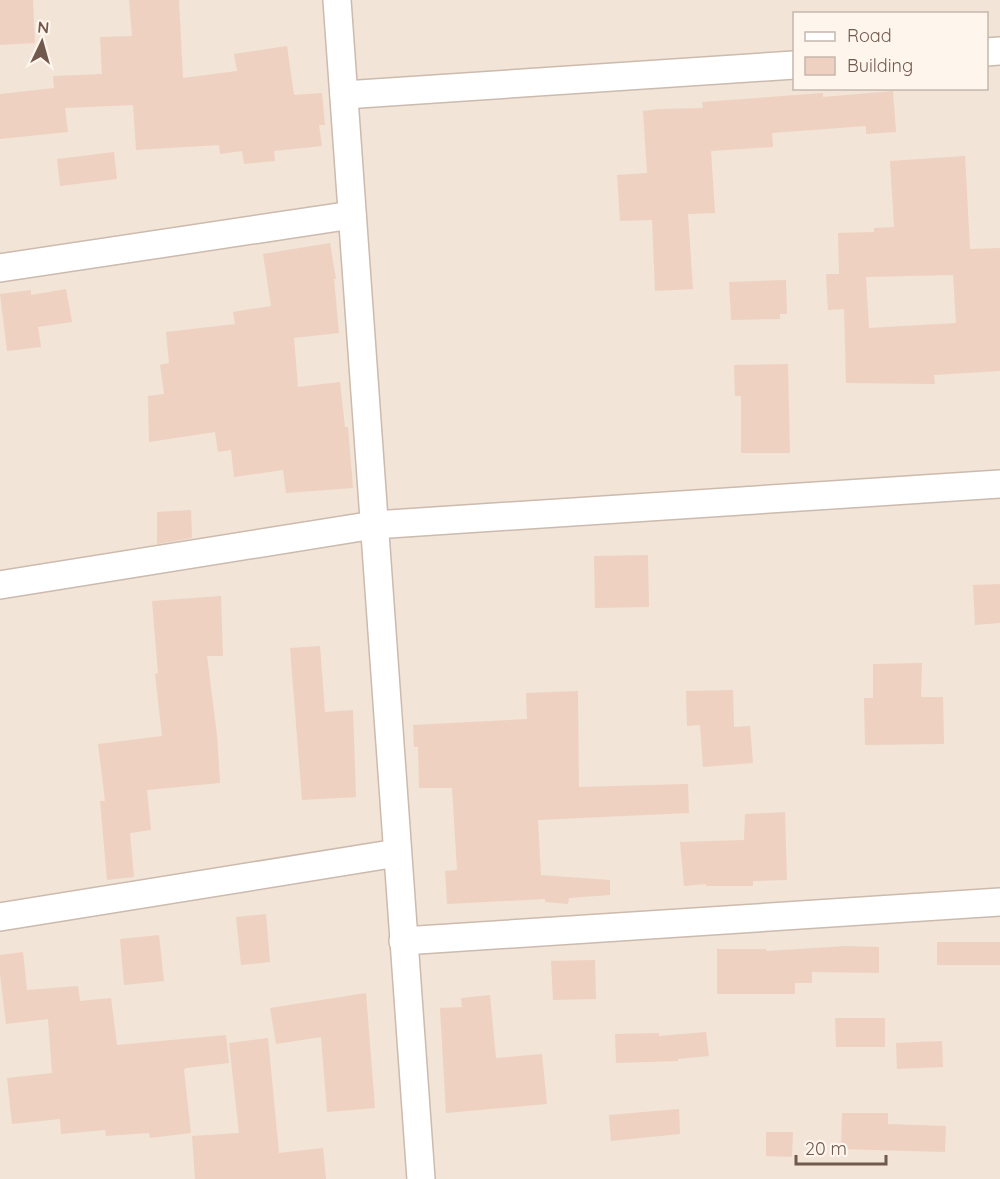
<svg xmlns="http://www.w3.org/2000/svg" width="1000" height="1179" font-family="Quicksand,sans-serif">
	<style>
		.residential { fill: #f2e4d6; fill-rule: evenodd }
		.building { fill: #eed1c1; fill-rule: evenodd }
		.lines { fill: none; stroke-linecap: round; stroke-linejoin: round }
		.minor-casing { stroke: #ccbaae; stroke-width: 30 }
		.minor { stroke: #fff; stroke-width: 27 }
	</style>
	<rect width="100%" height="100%" fill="#fbf2e7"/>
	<path class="residential" d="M0,0H1000V1179H0ZM794,14H986V88H794Z"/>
	<g class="building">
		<path d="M0,0H33L35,43L0,45Z"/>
		<path d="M129,0H179L183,78L237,71L234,54L287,46L294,95L322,93L325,125H319L322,146L274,151L275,161L244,164L242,151L220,154L219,145L136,150L133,105L65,108L68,132L0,139V94L54,88L53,76L102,74L100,37L132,36Z"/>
		<path d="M893,91L896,132L866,134V126L772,133L773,147L711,151L715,213L688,214L693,289L655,291L652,220L620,221L617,175L647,173L643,111L659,109L703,108L702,102L823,93V97Z"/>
		<path d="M114,152L117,179L60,186L57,159Z"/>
		<path d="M965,156L970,249L1000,248V371L934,375L935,384L846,383L844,309L828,310L826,274H839L838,233L874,232V228L894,227L890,161ZM953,275L956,323L869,328L866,277Z"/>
		<path d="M330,243L336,279H334L339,333L294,338L298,387L340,382L345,427H348L353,488L286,493L283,470L234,477L231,450L218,452L215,432L149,442L148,396L164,394L160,365L169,363L166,332L235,324L233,312L271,306L263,254Z"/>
		<path d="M786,280L787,314H780V319L731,320L729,282Z"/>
		<path d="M66,289L72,322L38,327L41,347L7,351L0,294L31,290V295Z"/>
		<path d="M788,364L790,453H741V396H735L734,365Z"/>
		<path d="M191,510L192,538L157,544V512Z"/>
		<path d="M648,555L649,607L595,608L594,556Z"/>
		<path d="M1000,584V623L975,625L973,585Z"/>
		<path d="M221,596L223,656H207L217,735L220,783L147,790L151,830L130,833L134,877L107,880L100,801H105L98,744L162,736L155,674L158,673L152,601Z"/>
		<path d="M320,646L325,712L353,710L356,797L302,800L290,648Z"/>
		<path d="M922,663L921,697H943L944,744L865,745L864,698H873V664Z"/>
		<path d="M733,690L734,727L750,726L753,763L703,767L700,725L687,726L686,691Z"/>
		<path d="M578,691L579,787L688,784L689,813L538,820L541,875L610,880V895L569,898L568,904L545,902V899L447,904L445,871L457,870L452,788H419L418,747H414L413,725L527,719L526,693Z"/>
		<path d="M785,812L787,880L753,881V886H706V884L684,886L680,842L744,840L745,814Z"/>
		<path d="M266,914L270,962L241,965L236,917Z"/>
		<path d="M159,935L164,981L124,985L120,939Z"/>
		<rect x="937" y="942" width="63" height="23"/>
		<path d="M846,946L879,947V973L812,972V983H795V994H717V949H766V951Z"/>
		<path d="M23,952L27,990L78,986L80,1001L111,998L117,1045L226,1035L229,1063L186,1068L184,1070L191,1133L150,1138L149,1133L106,1136L105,1130L61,1134L60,1119L12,1124L7,1078L52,1073L48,1019L6,1024L0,974V955Z"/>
		<path d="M595,960L596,999L553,1000L551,961Z"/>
		<path d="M366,993L375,1108L327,1112L321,1037L276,1044L270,1008Z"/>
		<path d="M490,995L496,1058L542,1054L547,1104L446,1113L440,1008L462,1007L461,998Z"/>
		<path d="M835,1018H885V1047H836Z"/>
		<path d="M706,1032L709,1056L678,1059V1061L616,1063L615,1034L659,1033V1036Z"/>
		<path d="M268,1038L279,1153L323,1148L326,1179H195L192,1136L239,1133L229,1043Z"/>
		<path d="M942,1041L943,1067L897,1069L896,1043Z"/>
		<path d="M679,1109L680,1134L611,1141L609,1115Z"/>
		<path d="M842,1113H888V1124L946,1126L945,1152L841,1149Z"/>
		<path d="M766,1132H793L792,1157L766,1156Z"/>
	</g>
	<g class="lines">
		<defs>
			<g id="minor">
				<path d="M337,0L421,1179"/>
				<path d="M986,52L1000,51"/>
				<path d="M344,95L794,65"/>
				<path d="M0,268L352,215"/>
				<path d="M0,585L374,525L1000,484"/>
				<path d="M0,917L397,853"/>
				<path d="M403,941L1000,902"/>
			</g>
		</defs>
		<use href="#minor" class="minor-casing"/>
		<use href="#minor" class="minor"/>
	</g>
	<rect x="793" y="12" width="195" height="78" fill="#fef6ed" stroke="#c6b7ad" stroke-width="1.5"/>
	<rect x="805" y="32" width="30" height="9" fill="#ffffff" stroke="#c6b7ad" stroke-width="1.5"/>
	<text x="847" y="42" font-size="18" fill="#72594d">Road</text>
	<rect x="805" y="57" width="30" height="18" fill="#eed1c1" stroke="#c6b7ad" stroke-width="1.5"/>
	<text x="847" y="72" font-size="18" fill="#72594d">Building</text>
	<g transform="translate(42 42) rotate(5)" stroke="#fef6ed" stroke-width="4.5" paint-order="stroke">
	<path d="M0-4.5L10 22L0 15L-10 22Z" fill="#72594d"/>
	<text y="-9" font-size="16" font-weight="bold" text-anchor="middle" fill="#72594d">N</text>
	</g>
	<path d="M796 1155v9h90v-9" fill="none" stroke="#72594d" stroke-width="3"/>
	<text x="805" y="1155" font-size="18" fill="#72594d" stroke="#fef6ed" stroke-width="4.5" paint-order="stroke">20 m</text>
</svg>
